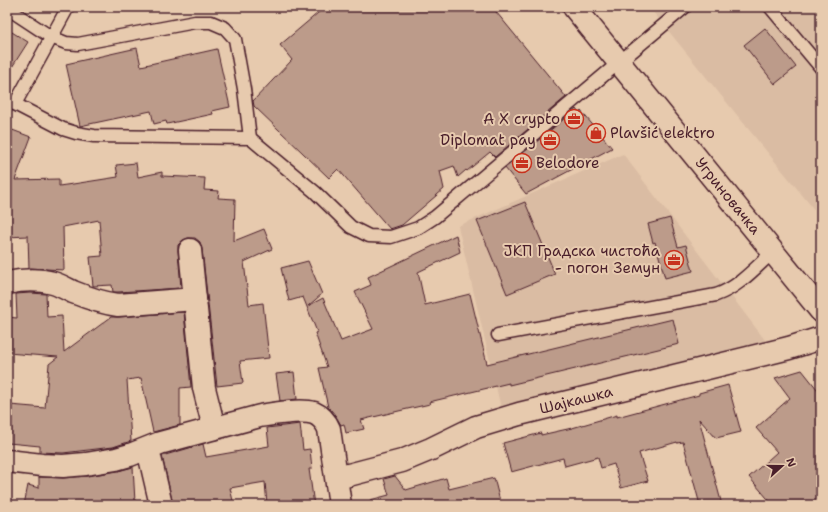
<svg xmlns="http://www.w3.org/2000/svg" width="828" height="512" font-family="'Shantell Sans',sans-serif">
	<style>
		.built { fill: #dabca3 }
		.building { fill: #bc9b8a; stroke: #4a1f2b }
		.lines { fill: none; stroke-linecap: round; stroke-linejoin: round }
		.lane-casing { stroke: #4a1f2b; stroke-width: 15 }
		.street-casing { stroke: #4a1f2b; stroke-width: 25 }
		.secondary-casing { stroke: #4a1f2b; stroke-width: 25 }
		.lane { stroke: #e7caae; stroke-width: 12 }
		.street { stroke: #e7caae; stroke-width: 22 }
		.secondary { stroke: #e7caae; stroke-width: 22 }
		.labels { text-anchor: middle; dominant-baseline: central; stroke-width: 4; stroke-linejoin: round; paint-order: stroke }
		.poi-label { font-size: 15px; fill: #4a1f2b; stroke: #e7caae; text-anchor: end }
		.street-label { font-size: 15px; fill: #4a1f2b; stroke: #e7caae }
	</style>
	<rect width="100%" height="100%" fill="#e7caae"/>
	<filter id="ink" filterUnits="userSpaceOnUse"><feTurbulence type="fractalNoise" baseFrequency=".025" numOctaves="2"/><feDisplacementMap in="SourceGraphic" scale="8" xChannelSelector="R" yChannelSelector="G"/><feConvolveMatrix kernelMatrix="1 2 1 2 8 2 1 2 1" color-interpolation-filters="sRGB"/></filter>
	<g filter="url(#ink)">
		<g class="built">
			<path d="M649,7H821V218Z"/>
			<path d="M623,154L768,344L502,412L458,226Z"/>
		</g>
		<g class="building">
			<path d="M325,7H492L566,97L495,157L490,152L467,171L466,170L458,177L454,166L440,171L444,189L402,225L390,229L338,169L329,178L254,106L253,101L292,60L280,45Z"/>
			<path d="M765,28L796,67L775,84L744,45Z"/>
			<path d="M7,29L28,42L7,75Z"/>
			<path d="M137,48L141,66L217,49L230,107L212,111L213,114L167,124L166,121L154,124L151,111L80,126L66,64Z"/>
			<path d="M576,109L579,113L581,111L612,148L526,194L505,168Z"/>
			<path d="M7,128L31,137L15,180L59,179V186L73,184L118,177L116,165L136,163L138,177L162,172V176L205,178L204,190L219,191L218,198L235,199L234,241L264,229L272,249L244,262L249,305L263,303L269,358L240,361L243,383L217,386L202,249L200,242L195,238H188L183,240L178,245V251L181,288L118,292H113L112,285L93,286L90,257L102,256L99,220L63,227L64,270L29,268L28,236L7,237Z"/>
			<path d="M525,202L555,274L507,294L477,221Z"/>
			<path d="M670,218L678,247L686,245L693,271L665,278L655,242L653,243L648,224Z"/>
			<path d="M456,235L460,252L418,272L425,305L470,294L487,364L673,319L679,344L509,385V383L429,402L430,404L403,410L361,420L364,429L346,433L344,424L341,425L335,415L328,407L319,368L327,367L315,333L317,332L303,297L289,301L281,268L308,261L322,294L308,306L323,298L341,341L373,329L355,292L371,285L368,277Z"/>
			<path d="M30,293L46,294L47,317L62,316L64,352L111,317H119L184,312L191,387L180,388V425L153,432L141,378L127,380L131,441L113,447L63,453L40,452V446L8,443L10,405L45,408L49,364L58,357L7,353V317L17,318L16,294Z"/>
			<path d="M802,370L821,394V505H773L749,477L777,452L756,428L790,398L775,378Z"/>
			<path d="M294,372L297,399L280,401L276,374Z"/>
			<path d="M728,385L741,432L716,438L699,419L722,505H700L683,442L677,443V442L639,453L648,481L621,488L614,464L601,468L598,457L565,466L563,458L511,472L503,443L541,433V435L572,428L617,415V417L699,395V393Z"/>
			<path d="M300,424L303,450L310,449L312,469H309L314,505H267L265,482L230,488L234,505H173L162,456L203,444L206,457L269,446L267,428Z"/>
			<path d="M133,467L135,502L97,504V505H24L28,485L39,488V477L63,478L87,476L118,471Z"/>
			<path d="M395,476L406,490L446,478L449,489L494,478L501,505H371L370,500L389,495L384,479Z"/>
		</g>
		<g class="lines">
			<defs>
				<g id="lane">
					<path d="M770,7L821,68"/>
					<path d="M7,8L51,37L66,43L78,44L195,22H211L225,28L235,39L244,89L250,138"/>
					<path d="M7,100L63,129L76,133L94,136L250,138L315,192L351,227L369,236L391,237L418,228L435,217L685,7"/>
					<path d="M15,104L68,7"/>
					<path d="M498,335L716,295C739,287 755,268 773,252"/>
				</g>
				<g id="street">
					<path d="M190,250L204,388L214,428"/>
					<path d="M7,283C22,280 38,279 53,283C60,285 67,289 73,292C88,298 102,303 118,305L195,299"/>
					<path d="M148,449L161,505"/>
					<path d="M7,461L42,465L63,466L86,464L116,459L130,455L160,443L260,416C273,414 301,409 314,413C321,416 326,422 329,429L340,505"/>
					<path d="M337,478L402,461L431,449L476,427L519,414L789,348L821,338"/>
				</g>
				<path id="secondary" d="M574,7L821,311"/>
			</defs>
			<use href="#lane" class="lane-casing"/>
			<use href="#street" class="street-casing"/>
			<use href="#secondary" class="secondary-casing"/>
			<use href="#lane" class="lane"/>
			<use href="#street" class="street"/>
			<use href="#secondary" class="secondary"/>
		</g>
	</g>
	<defs>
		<symbol id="office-ring" viewBox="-11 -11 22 22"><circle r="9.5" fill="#e7caae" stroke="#c8321e" stroke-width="1.5"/><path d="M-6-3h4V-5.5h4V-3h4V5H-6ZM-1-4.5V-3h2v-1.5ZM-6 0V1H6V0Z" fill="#c8321e"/></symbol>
		<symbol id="shop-ring" viewBox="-11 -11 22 22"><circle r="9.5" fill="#e7caae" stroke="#c8321e" stroke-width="1.5"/><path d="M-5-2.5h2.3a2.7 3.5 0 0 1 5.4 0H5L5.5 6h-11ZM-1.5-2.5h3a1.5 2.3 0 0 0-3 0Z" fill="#c8321e"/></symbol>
	</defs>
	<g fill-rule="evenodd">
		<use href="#office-ring" x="563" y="108" width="22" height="22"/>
		<use href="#shop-ring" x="585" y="122" width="22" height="22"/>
		<use href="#office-ring" x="539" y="129" width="22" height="22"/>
		<use href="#office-ring" x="511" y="152" width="22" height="22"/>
		<use href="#office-ring" x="663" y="249" width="22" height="22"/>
	</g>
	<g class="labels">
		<g class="poi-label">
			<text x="560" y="119">A X crypto</text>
			<text x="610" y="133" text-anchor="start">Plavšić elektro</text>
			<text x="536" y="140">Diplomat pay</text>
			<text x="536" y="163" text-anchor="start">Belodore</text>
			<text x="660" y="251">ЈКП Градска чистоћа<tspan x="660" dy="17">- погон Земун</tspan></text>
		</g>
		<g class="street-label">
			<text transform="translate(728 196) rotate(51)">Угриновачка</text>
			<text transform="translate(576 400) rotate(-14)">Шајкашка</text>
		</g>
	</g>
	<rect width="828" height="512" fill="none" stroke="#e7caae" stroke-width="24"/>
	<rect x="12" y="12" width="804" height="488" fill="none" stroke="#4a1f2b" stroke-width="1.5" filter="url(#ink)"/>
	<g transform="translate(782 466) rotate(69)" stroke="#e7caae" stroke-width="3" paint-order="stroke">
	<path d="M0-3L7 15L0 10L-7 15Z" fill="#4a1f2b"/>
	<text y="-6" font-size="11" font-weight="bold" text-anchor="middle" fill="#4a1f2b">N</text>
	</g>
</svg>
